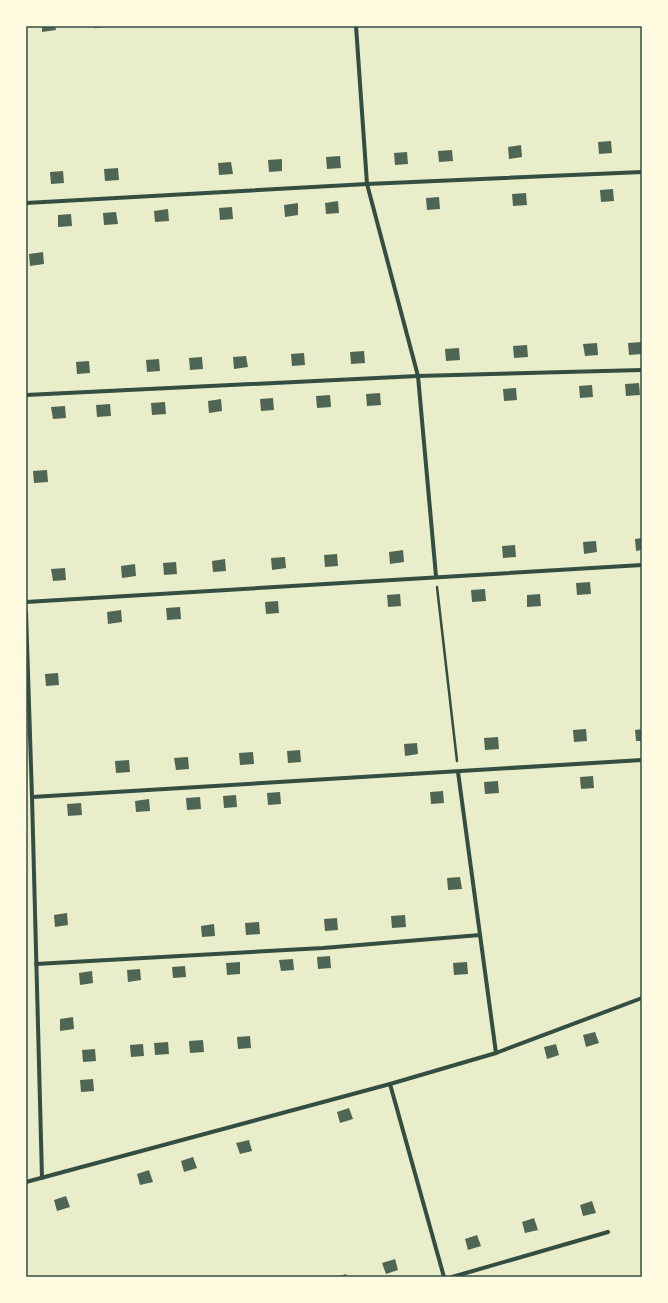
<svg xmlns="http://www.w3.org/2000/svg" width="668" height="1303" font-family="Bitter,serif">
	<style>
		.building { fill: #4f6655 }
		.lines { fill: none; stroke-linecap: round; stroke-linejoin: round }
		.path { stroke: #344e41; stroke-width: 2.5 }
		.minor { stroke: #344e41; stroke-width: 4 }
		.neatline { fill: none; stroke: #344e41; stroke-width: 1.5 }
	</style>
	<rect width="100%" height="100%" fill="#e9edc9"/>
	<g class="building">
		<path d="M42,26H55L56,30L42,32Z"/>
		<path d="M94,26H106V27L94,28Z"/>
		<path d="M611,141L612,153L599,154L598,142Z"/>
		<path d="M521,145L522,157L509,159L508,147Z"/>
		<path d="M452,150L453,161L439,162L438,151Z"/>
		<path d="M407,152L408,164L395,165L394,153Z"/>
		<path d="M340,156L341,168L327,169L326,157Z"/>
		<path d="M282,159V171L269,172L268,160Z"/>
		<path d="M231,162L233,174L219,175L218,163Z"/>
		<path d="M118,168L119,180L105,181L104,169Z"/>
		<path d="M63,171L64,183L51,184L50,172Z"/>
		<path d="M613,189L614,201L601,202L600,190Z"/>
		<path d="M526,193L527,205L513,206L512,194Z"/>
		<path d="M439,197L440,209L427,210L426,198Z"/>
		<path d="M338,201L339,213L326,214L325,203Z"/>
		<path d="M298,203V215L285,217L284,205Z"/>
		<path d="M232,207L233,219L220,220L219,208Z"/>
		<path d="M168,209L169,221L155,222L154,211Z"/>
		<path d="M116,212L118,224L104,225L103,213Z"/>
		<path d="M71,214L72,226L58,227V215Z"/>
		<path d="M43,252L44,264L30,266L29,254Z"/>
		<path d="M642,342V354L629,355L628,343Z"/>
		<path d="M597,343L598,355L585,356L583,344Z"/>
		<path d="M527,345L528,357L514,358L513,346Z"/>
		<path d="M459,348L460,360L446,361L445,349Z"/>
		<path d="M364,351L365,363L351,364L350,352Z"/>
		<path d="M304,353L305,365L292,366L291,354Z"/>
		<path d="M246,356L248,367L234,369L233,357Z"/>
		<path d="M202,357L203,369L190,370L189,358Z"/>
		<path d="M159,359L160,371L147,372L146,360Z"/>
		<path d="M89,361L90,373L77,374L76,362Z"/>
		<path d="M639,383L640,395L626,396L625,384Z"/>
		<path d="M592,385L593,397L580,398L579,386Z"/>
		<path d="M516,388L517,400L504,401L503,389Z"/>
		<path d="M380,393L381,405L367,406L366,394Z"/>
		<path d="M330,395L331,407L317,408L316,396Z"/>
		<path d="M273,398L274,410L261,411L260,399Z"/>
		<path d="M221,399L222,411L209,413L208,401Z"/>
		<path d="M165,402L166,414L152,415L151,403Z"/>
		<path d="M110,404L111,416L97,417L96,405Z"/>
		<path d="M65,406L66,418L53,419L51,407Z"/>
		<path d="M47,470L48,482L34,483L33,471Z"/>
		<path d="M642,538V550L636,551L635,539Z"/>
		<path d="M596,541L597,552L584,554L583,542Z"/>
		<path d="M515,545L516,557L503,558L502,546Z"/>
		<path d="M403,550L404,562L390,564L389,552Z"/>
		<path d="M337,554L338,566L325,567L324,555Z"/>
		<path d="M285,557L286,568L272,570L271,558Z"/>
		<path d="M225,559L226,571L213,572L212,561Z"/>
		<path d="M176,562L177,574L164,575L163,563Z"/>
		<path d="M135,564L136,576L122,578L121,566Z"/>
		<path d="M65,568L66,580L53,581L51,569Z"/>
		<path d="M590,582L591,594L577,595L576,583Z"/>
		<path d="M485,589L486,601L472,602L471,590Z"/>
		<path d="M400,594L401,606L388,607L387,595Z"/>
		<path d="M540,594L541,606L527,607V595Z"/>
		<path d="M278,601L279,613L266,614L265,602Z"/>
		<path d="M180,607L181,619L167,620L166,608Z"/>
		<path d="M121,610L122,622L108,624L107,612Z"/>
		<path d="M58,673L59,685L46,686L45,674Z"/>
		<path d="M586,729L587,741L574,742L573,730Z"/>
		<path d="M642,729V741H636L635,730Z"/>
		<path d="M498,737L499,749L485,750L484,738Z"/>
		<path d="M417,743L418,754L405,756L404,744Z"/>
		<path d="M300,750L301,762L288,763L287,751Z"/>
		<path d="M253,752L254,764L240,765L239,753Z"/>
		<path d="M188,757L189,769L176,770L174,758Z"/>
		<path d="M129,760L130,772L116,773L115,761Z"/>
		<path d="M593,776L594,788L581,789L580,777Z"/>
		<path d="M498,781L499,793L485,794L484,782Z"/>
		<path d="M443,791L444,803L431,804L430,792Z"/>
		<path d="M280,792L281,804L268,805L267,793Z"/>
		<path d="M236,795L237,807L224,808L223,796Z"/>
		<path d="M200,797L201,809L187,810L186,798Z"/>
		<path d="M149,799L150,811L136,812L135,801Z"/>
		<path d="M81,803L82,815L68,816L67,804Z"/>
		<path d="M460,877L462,889L448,890L447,878Z"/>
		<path d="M67,913L68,925L55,927L54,915Z"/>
		<path d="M405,915L406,927L392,928L391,916Z"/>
		<path d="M337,918L338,930L325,931L324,919Z"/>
		<path d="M259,922L260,934L246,935L245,923Z"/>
		<path d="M214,924L215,936L202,937L201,926Z"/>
		<path d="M330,956L331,968L318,969L317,957Z"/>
		<path d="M293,959L294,970L281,971L279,960Z"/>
		<path d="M240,962V974L227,975L226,963Z"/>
		<path d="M467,962L468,974L454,975L453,963Z"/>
		<path d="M185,966L186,977L173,978L172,967Z"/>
		<path d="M140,969L141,980L128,982L127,970Z"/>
		<path d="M92,971L93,983L80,985L79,973Z"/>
		<path d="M73,1017L74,1029L60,1031V1019Z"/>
		<path d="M595,1032L599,1043L586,1047L583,1035Z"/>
		<path d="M250,1036L251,1048L238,1049L237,1037Z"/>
		<path d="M203,1040L204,1052L190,1053L189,1041Z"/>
		<path d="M168,1042L169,1054L155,1055L154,1043Z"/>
		<path d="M143,1044L144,1056L131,1057L130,1045Z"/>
		<path d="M556,1044L559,1055L547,1059L544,1047Z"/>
		<path d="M95,1049L96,1061L83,1062L82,1050Z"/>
		<path d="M93,1079L94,1091L81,1092L80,1080Z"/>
		<path d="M349,1108L353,1119L340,1123L337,1112Z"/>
		<path d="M249,1140L252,1151L240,1154L236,1143Z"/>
		<path d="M193,1157L197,1168L184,1172L181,1161Z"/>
		<path d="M149,1170L153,1182L140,1185L137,1174Z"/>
		<path d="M66,1196L70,1207L57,1211L54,1200Z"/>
		<path d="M592,1201L596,1213L583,1216L580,1205Z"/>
		<path d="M534,1218L538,1230L525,1233L522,1222Z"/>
		<path d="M477,1235L481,1246L468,1250L465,1239Z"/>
		<path d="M395,1259L398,1270L386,1274L382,1263Z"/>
		<path d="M346,1274L347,1277H337Z"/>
	</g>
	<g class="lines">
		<path class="path" d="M437,587L457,761"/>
		<g class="minor">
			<path d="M356,26L367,184L418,376L436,576"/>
			<path d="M26,203L367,184L642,172"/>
			<path d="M26,395L418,376L642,370"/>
			<path d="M26,602L642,565"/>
			<path d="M26,612L32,797L42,1178"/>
			<path d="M458,772L496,1053"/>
			<path d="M32,797L642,760"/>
			<path d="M36,964L323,948L480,935"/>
			<path d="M390,1084L444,1277"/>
			<path d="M26,1182L390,1084L496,1053L642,998"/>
			<path d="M452,1277L608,1232"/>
		</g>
	</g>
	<rect width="668" height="1303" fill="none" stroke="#fefae0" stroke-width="54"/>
	<rect x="27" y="27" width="614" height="1249" class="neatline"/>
</svg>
